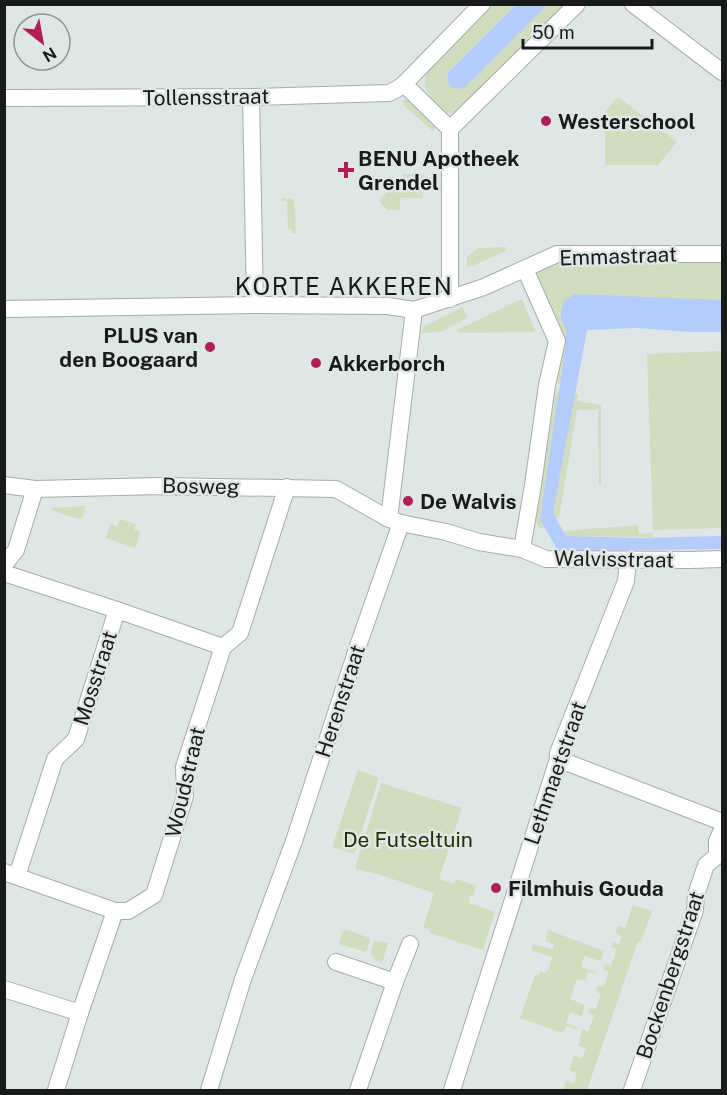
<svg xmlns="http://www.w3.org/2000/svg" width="727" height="1095" font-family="'Public Sans',sans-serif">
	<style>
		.green { fill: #d0ddbe }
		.water { fill: #b4ccfa }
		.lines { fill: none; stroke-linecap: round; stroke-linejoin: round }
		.minor-casing { stroke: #a5acab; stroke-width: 18 }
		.minor { stroke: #fff; stroke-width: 16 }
		.poi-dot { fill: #af1f53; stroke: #dfe6e6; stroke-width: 2 }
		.labels { text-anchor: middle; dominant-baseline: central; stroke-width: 5; stroke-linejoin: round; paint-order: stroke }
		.street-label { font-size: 21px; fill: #191b1b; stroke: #dfe6e6 }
		.poi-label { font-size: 21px; font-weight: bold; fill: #191b1b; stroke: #dfe6e6; text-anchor: start }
		.park-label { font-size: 21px; fill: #233300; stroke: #dfe6e6 }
		.quarter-label { font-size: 24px; letter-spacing: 1.5px; fill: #191b1b; stroke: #dfe6e6 }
	</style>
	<rect width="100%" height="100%" fill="#dfe6e6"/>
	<g class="green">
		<path d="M491,5H516L448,73L447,80L448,83L466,86L547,5H566L459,112L446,113C432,99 418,89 429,68Z"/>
		<path d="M618,97L677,142L658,165H605V112Z"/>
		<path d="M403,100H409L437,127L433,131L404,106Z"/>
		<path d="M403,174L424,175L423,198H400V210H387L379,201Z"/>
		<path d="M281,198L292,199L294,201L296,233H292V230L288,228L287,201H282Z"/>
		<path d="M506,247V251L472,266L467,267V257L478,248Z"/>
		<path d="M722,260V300L561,320L566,329V343L560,384L557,383L564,341L538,278V272L552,264L572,261Z"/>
		<path d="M522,299L536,332L458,333L457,330Z"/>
		<path d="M462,307L468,318L440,332L421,333L424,327L429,324Z"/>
		<path d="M722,351V528L653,530L647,354Z"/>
		<path d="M556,391L559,392L540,519L544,527L541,528L538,527L536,521Z"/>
		<path d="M575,394H578L577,401L601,405V485H599L598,410H577L559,517L556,519L553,513Z"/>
		<path d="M86,506L83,517L80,519L61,514L49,508Z"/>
		<path d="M120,519L136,524L134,530L140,532L135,548L106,538L110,524L117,526Z"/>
		<path d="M638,525L639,534L653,533L652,537L566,536L564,531Z"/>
		<path d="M358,770L379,778L354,854L332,847Z"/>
		<path d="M381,783L462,808L439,879L454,884L456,879L475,885L476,886L473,896H470L468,903L495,912L483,950L430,933V929L423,928L434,893L378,874L355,869Z"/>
		<path d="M633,905L652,911L641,942L638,941L587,1090H563L566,1081L574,1083L577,1073L569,1070L574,1056L582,1058L586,1048L578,1046L582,1029L588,1031L594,1016L588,1013L590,1008L596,1009L601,994L596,991L598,986L604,987L609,972L603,969L605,964L611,965L617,950L611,947L613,942L619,944L622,936L616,933L618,926L625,928Z"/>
		<path d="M344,930H348L369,938L370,941L366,952L339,944L342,932Z"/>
		<path d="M548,930L604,951L600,961L584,956L581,967L596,972L595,974L588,972L585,981L577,979L570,999L585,1005L582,1016L570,1012L566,1023L578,1027L576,1029L566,1026L563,1033L520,1018L535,975L539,976L540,971L546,973L549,969L552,957L531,950L533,944L553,949L554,944L545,941Z"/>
		<path d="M376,941L388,943L382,963L375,960V957L370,954L374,942Z"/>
	</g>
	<g class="water">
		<path d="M516,5H547L466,86C455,93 445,86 448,73Z"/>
		<path d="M574,294L722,300V332H692L636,328L587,330L553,513L566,536L640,538L722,536V549L558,551L540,519L566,343V329L561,320V311L564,301Z"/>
	</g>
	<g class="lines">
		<defs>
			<g id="minor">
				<path d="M633,4L722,72"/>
				<path d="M404,84L450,129"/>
				<path d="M251,97L255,305"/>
				<path d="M4,98L251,97L389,93L397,89L404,84L482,4"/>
				<path d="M450,299V129L577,4"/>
				<path d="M4,309L255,305L388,306L414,310L484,287L557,254H722"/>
				<path d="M4,485L35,489L160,486L336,489L389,519L401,523L446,532L479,542L522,549L546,559L690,560L722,559"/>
				<path d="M389,519L414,310"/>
				<path d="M522,549L533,485L547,385L557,341L525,269"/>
				<path d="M4,565L16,550L35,489"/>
				<path d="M4,573L117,610L223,647"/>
				<path d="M558,759L722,822"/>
				<path d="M4,872L115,911"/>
				<path d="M17,876L55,759L76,739L117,610"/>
				<path d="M336,962L395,982L358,1090"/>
				<path d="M395,982L410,944"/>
				<path d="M4,989L80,1013"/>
				<path d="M56,1090L80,1013L115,911H128L154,895L185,796L184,767L223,647L240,633L287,487"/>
				<path d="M209,1090L243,979L294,841L358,646L401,523"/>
				<path d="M452,1090L558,759V753L626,581L628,560"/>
				<path d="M632,1090L695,910L696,895L706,865L717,856V841L722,830"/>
			</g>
		</defs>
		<use href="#minor" class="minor-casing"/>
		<use href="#minor" class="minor"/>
	</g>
	<g class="poi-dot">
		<circle cx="546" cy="121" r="6"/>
		<path d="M343 161h6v6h6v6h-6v6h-6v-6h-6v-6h6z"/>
		<circle cx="210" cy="347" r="6"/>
		<circle cx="316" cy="363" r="6"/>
		<circle cx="408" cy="501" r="6"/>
		<circle cx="496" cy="888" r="6"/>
	</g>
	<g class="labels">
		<g class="street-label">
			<text transform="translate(206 97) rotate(-1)">Tollensstraat</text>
			<text transform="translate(618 256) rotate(-2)">Emmastraat</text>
			<text transform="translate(201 486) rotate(1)">Bosweg</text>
			<text transform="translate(614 559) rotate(1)">Walvisstraat</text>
			<text transform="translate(95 678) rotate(-72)">Mosstraat</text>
			<text transform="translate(340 701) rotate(-72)">Herenstraat</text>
			<text transform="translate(555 773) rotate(-71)">Lethmaetstraat</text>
			<text transform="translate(185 782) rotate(-77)">Woudstraat</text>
			<text transform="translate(670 975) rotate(-72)">Bockenbergstraat</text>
		</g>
		<g class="poi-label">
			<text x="558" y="121">Westerschool</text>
			<text x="358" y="158">BENU Apotheek<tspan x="358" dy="24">Grendel</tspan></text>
			<text x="198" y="335" text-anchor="end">PLUS van<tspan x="198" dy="24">den Boogaard</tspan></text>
			<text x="328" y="363">Akkerborch</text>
			<text x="420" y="501">De Walvis</text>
			<text x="508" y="888">Filmhuis Gouda</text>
		</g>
		<g class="park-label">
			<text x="408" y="839">De Futseltuin</text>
		</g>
		<g class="quarter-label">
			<text x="344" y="286">KORTE AKKEREN</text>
		</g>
	</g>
	<rect width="727" height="1095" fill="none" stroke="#191b1b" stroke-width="12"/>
	<g transform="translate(42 42) rotate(149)"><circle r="28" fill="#dfe6e6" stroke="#909595" stroke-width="1.5"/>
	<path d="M0-4.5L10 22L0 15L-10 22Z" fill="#af1f53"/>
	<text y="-9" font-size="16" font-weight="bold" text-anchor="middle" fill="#191b1b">N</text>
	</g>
	<path d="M523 39v9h129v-9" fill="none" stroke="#191b1b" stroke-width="3"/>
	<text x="532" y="39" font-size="18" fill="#191b1b" stroke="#dfe6e6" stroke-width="4.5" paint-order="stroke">50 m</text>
</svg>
